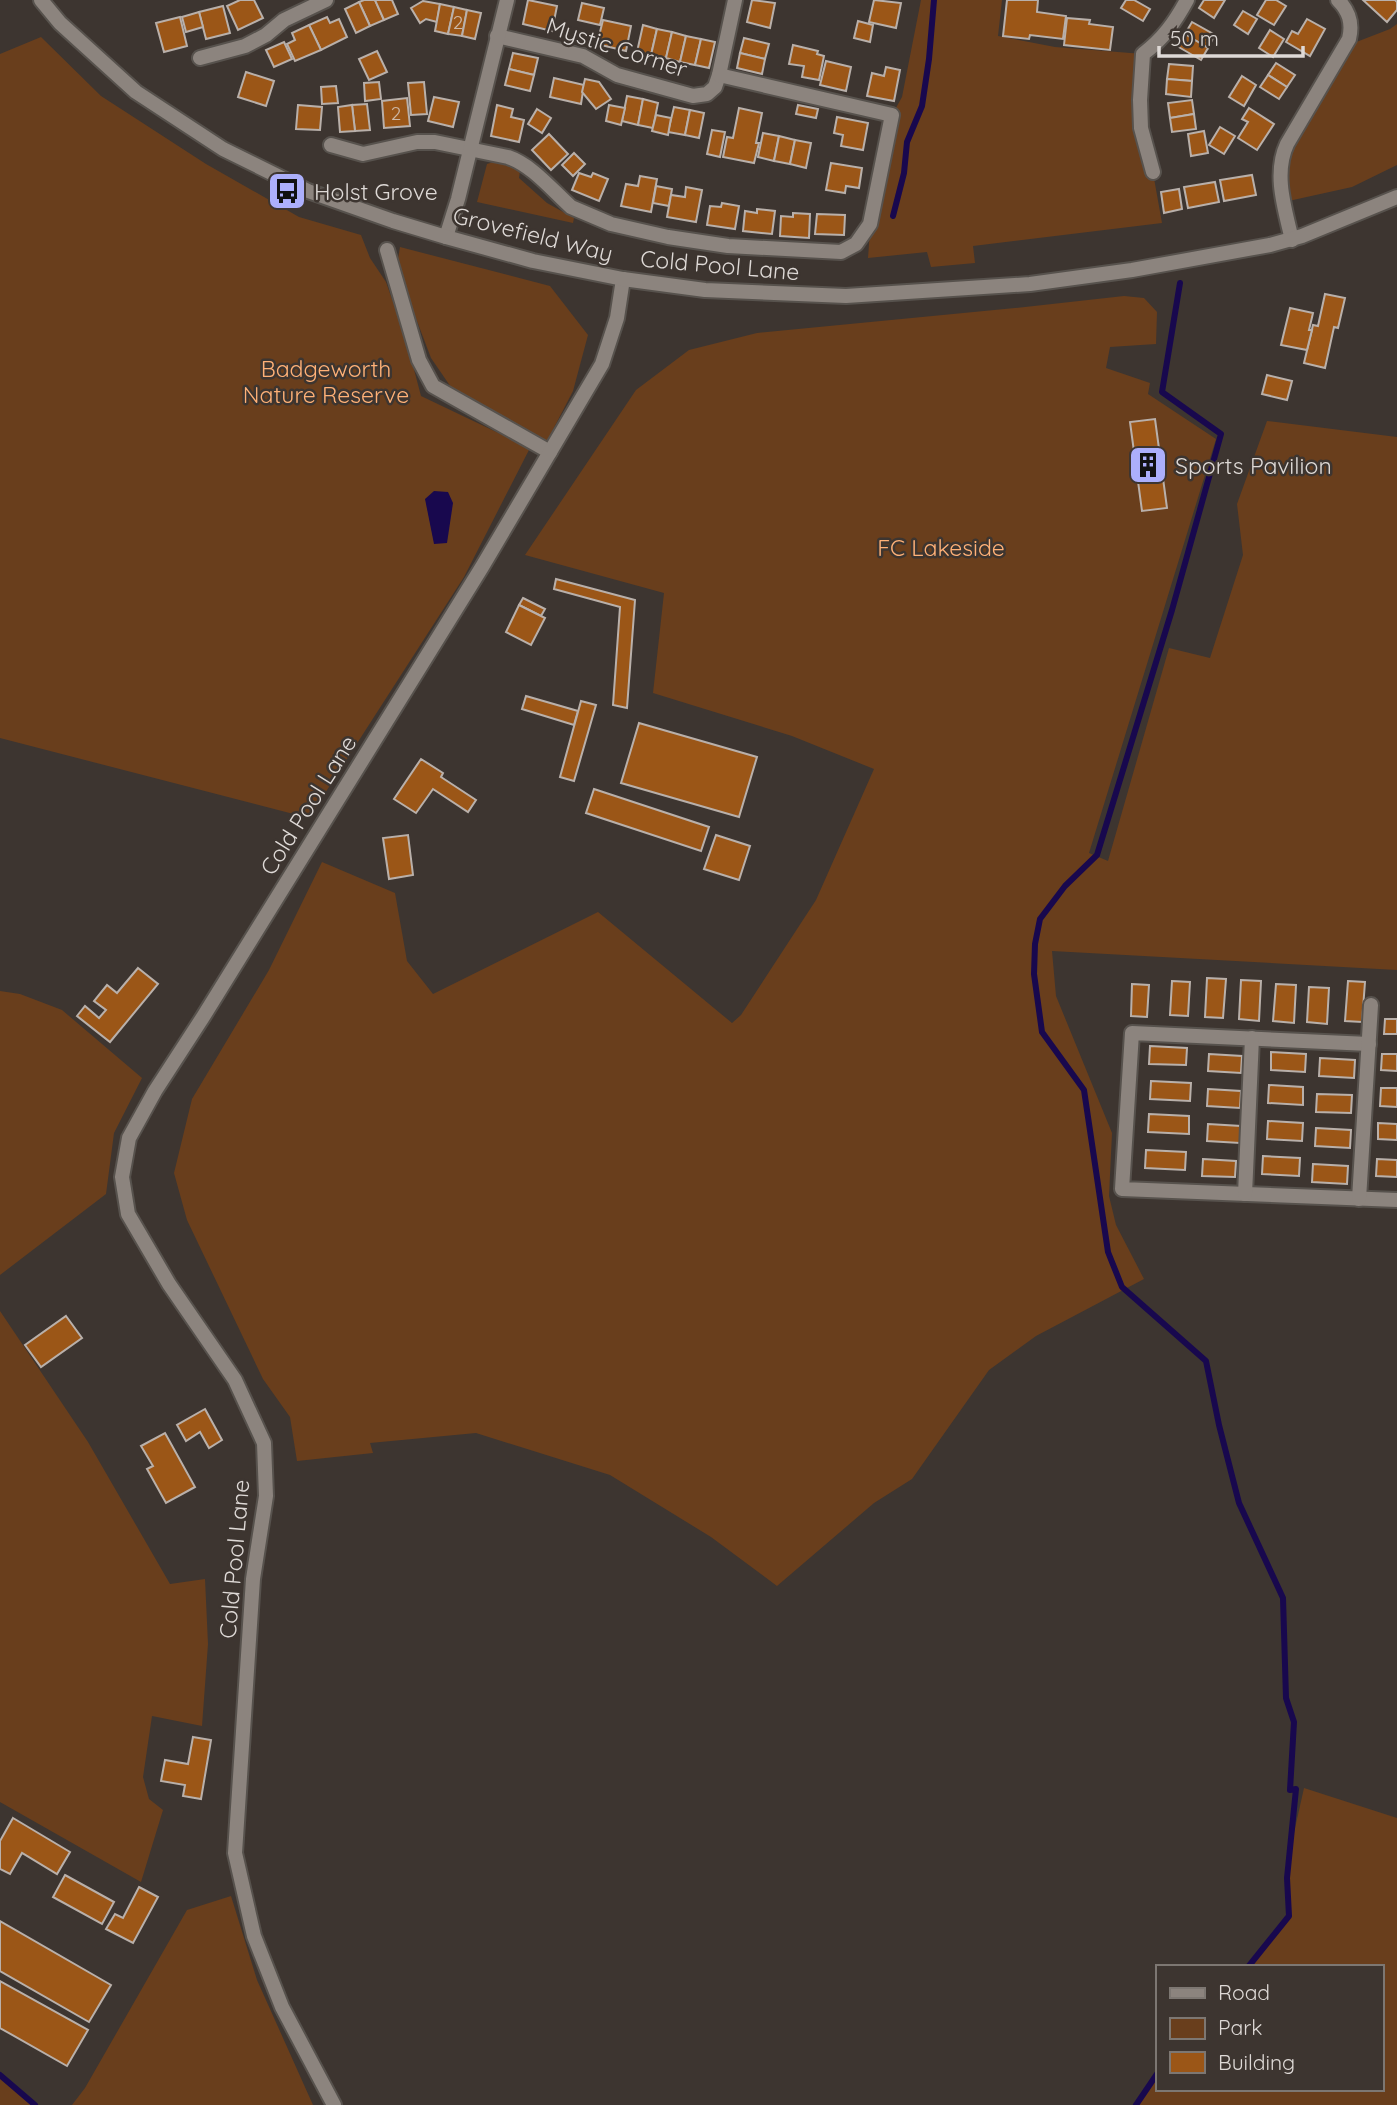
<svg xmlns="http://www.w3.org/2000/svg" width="1397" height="2105" font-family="Quicksand,sans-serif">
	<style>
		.green { fill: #693e1c }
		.water { fill: #18084e }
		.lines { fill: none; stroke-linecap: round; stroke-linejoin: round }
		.stream { stroke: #18084e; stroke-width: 6 }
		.building { fill: #9b5617; stroke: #b9b0aa; stroke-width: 2 }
		.minor-casing { stroke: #57524d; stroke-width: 18 }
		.tertiary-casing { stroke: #57524d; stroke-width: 18 }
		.minor { stroke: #8c847e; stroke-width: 14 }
		.tertiary { stroke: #8c847e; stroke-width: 14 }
		.labels { text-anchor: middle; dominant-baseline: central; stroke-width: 5; stroke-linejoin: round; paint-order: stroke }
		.number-label { font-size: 19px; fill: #cdb8a6 }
		.street-label { font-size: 23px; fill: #ded9d6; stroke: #3d3530 }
		.poi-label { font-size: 23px; fill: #ded9d6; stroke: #3d3530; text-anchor: start }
		.park-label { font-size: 23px; fill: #ffb177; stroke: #3d3530 }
	</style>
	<rect width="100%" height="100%" fill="#3d3530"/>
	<g class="green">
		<path d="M921,0H1002L998,36L1055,47L1143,54L1140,100L1162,223L973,246L975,263L931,267L927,252L868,258L871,217L892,115L902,97Z"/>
		<path d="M1397,24V165L1352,187L1284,202L1281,162L1346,46L1390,29Z"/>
		<path d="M41,37L101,96L206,164L299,217L361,235L370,258L386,282L406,339L421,396L530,448L464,577L309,818L0,738V54Z"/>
		<path d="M496,161C505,162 513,164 520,171L519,178L547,203L574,218L573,223L477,202L487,164Z"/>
		<path d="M400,247L550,286L588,335L573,391L545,445L455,393L431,358L409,300L397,265Z"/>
		<path d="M1124,296L1144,298L1157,312L1156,344L1110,347L1106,368L1150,383L1148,394L1216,439L1089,853L1108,861L1169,648L1210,658L1243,555L1237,504L1267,421L1397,437V970L1052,951L1056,996L1112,1133L1109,1196L1116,1225L1144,1279L1036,1336L989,1370L912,1479L874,1503L777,1586L711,1537L610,1475L476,1433L370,1443L373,1453L297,1461L290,1417L263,1379L187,1220L174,1173L192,1099L269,970L322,862L395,893L407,961L433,994L598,912L732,1023L741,1015L816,900L874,769L792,736L653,693L664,593L525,555L636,390L689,350L757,333L1015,308Z"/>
		<path d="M0,991L20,994L62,1010L142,1078L114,1133L106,1194L0,1275Z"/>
		<path d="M0,1311L88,1442L170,1584L205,1579L208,1644L202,1726L152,1716L143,1777L149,1799L163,1810L141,1882L0,1802Z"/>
		<path d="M1304,1788L1397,1818V2105H1136L1157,2074V2089H1381V1967H1244L1289,1916V1855Z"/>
		<path d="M231,1896L257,1980L313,2105H72L85,2088L187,1910Z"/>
		<path d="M0,2076L26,2095L35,2105H0Z"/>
	</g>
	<path class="water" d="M434,491L448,492L453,503L447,543L434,544L425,499Z"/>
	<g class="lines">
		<g class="stream">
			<path d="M893,216L904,173L907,142L922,106L929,59L934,0"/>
			<path d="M1180,283L1162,392L1221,434L1172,610L1097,855L1065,886L1040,919L1035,944L1034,974L1042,1032L1084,1090L1108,1252L1122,1287L1206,1361L1219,1425L1239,1503L1283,1598L1286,1698L1294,1722L1290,1790L1296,1789L1287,1878L1289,1916L1248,1967"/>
			<path d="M0,2075L35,2105"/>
			<path d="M1136,2105L1157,2074"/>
		</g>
	</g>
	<g class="building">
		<path d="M240,0H254L263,18L238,30L227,6Z"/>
		<path d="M364,0H375L384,20L370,26L359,2Z"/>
		<path d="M375,0H392L398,14L384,20Z"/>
		<path d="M528,0L557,6L552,31L523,24Z"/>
		<path d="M752,0L775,3L770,28L747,22Z"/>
		<path d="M874,0L901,3L896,28L869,22Z"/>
		<path d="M1007,0H1038L1037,12L1066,16L1063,39L1030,35L1029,39L1003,36Z"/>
		<path d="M1126,0H1134L1150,9L1143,21L1121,8Z"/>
		<path d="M1204,0H1225L1214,18L1199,8Z"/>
		<path d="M1266,0H1276L1286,6L1274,25L1257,15Z"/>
		<path d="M1363,0H1395L1397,2V10L1387,22Z"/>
		<path d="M423,1L440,4L437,22L426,19L420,23L411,8Z"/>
		<path d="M359,2L370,26L356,33L345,9Z"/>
		<path d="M582,3L604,8L600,25L578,20Z"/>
		<path d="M440,4L454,7L448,34L435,31Z"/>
		<path d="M223,6L230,33L206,39L199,12Z"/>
		<path d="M454,7L467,10L462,36L448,34Z"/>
		<path d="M467,10L481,13L475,39L462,36Z"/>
		<path d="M1243,11L1257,19L1248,34L1234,25Z"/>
		<path d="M199,12L203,27L186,32L182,17Z"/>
		<path d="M180,17L187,46L164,52L156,23Z"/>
		<path d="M327,17L330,23L339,19L347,37L321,50L309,25Z"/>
		<path d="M1067,18L1090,20L1089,24L1113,27L1110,50L1064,45Z"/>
		<path d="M1307,19L1325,29L1310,56L1286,42L1292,31L1298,34Z"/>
		<path d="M603,20L631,26L626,51L597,44Z"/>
		<path d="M858,21L873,25L870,42L854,38Z"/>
		<path d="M1192,22L1215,35L1208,48L1185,34Z"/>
		<path d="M309,25L321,50L295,61L287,44L295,40L292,33Z"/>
		<path d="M643,25L657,29L651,55L637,52Z"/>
		<path d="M657,29L672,32L666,58L651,55Z"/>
		<path d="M1270,30L1284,39L1273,57L1259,48Z"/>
		<path d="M672,32L686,36L680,62L666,58Z"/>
		<path d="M1185,34L1208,48L1201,60L1177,46Z"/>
		<path d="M686,36L701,39L695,65L680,62Z"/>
		<path d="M744,38L769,44L765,59L740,53Z"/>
		<path d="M701,39L715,42L709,68L695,65Z"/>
		<path d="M284,42L292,59L274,67L266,50Z"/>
		<path d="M793,45L818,51L817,54L824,56L819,80L802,77L804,66L789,64Z"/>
		<path d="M377,51L387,72L369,80L359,59Z"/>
		<path d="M513,53L538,58L534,75L509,69Z"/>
		<path d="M740,53L765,59L762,74L737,68Z"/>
		<path d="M826,61L851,67L846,91L820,85Z"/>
		<path d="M1276,63L1295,75L1287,87L1268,75Z"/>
		<path d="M1169,64L1193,66L1192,81L1167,79Z"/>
		<path d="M886,67L900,70L894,101L867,96L872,73L884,76Z"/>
		<path d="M509,69L534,75L530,91L505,85Z"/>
		<path d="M246,72L274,81L266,106L238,97Z"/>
		<path d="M1268,75L1287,87L1279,99L1260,87Z"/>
		<path d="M1242,76L1256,85L1244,106L1229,97Z"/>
		<path d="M554,78L584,85L581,104L550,97Z"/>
		<path d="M585,79L599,82L611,99L596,109L582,92Z"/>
		<path d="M1167,79L1192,81L1191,97L1166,94Z"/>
		<path d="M379,82L381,99L365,101L364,83Z"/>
		<path d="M424,82L427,114L411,115L408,83Z"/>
		<path d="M336,86L338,103L322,104L321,87Z"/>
		<path d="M627,96L643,99L638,125L622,121Z"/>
		<path d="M434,97L459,102L453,127L428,121Z"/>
		<path d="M407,98L410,126L384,128L382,101Z"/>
		<path d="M643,99L658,103L653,128L638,125Z"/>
		<path d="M1192,100L1194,114L1170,118L1168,103Z"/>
		<path d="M367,104L370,130L355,131L352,105Z"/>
		<path d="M298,105L322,107L320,130L296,129Z"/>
		<path d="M352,105L355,131L340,132L338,107Z"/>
		<path d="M497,105L513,109L511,117L524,120L519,142L491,136Z"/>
		<path d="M609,105L625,108L621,125L606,121Z"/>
		<path d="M798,105L818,109L816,118L796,114Z"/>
		<path d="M674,107L690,110L685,135L668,132Z"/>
		<path d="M739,108L762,113L756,143H759L754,163L723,157L727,137L733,138Z"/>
		<path d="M1249,108L1274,124L1257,150L1238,138L1248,122L1242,119Z"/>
		<path d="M537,109L551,118L542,133L528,124Z"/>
		<path d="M690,110L704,113L699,138L685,135Z"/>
		<path d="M1194,114L1196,129L1172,132L1170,118Z"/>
		<path d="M656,115L671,118L668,135L652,131Z"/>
		<path d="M837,117L868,123L863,150L841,146L843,135L834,133Z"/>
		<path d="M1220,127L1235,136L1224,154L1209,145Z"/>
		<path d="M712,130L725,132L720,157L707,154Z"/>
		<path d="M1204,131L1208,153L1191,156L1188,134Z"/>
		<path d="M763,133L779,136L774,161L758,157Z"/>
		<path d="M549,134L568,154L551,170L532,150Z"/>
		<path d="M779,136L795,140L790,164L774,161Z"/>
		<path d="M795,140L811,143L806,168L790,164Z"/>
		<path d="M574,153L585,164L573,176L562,165Z"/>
		<path d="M831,163L862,168L859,188L846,186L845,193L826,190Z"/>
		<path d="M579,173L591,177L593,173L608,179L599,201L572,190Z"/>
		<path d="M1252,175L1256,195L1224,201L1220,180Z"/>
		<path d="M640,176L657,179L651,212L621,206L626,184L638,186Z"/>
		<path d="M1215,182L1219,202L1188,208L1184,187Z"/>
		<path d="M656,186L672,189L669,206L653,203Z"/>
		<path d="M686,187L702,190L696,222L667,217L671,195L685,197Z"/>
		<path d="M1179,189L1182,209L1164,213L1161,192Z"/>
		<path d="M722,203L739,206L735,229L707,225L710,206L721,207Z"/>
		<path d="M757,209L775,211L772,234L743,231L745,211L757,213Z"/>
		<path d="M793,213L810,214L809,238L780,236L781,216L793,217Z"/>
		<path d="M817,214L845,215L844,235L815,234Z"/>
		<path d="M1325,294L1345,298L1338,328L1334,327L1325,368L1304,363L1313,325L1318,326Z"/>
		<path d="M1290,308L1313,313L1309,330H1312L1307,350L1281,345Z"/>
		<path d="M1267,375L1292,381L1287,400L1262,394Z"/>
		<path d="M1155,419L1167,508L1142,511L1130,422Z"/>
		<path d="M556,579L635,600L627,708L613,705L620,607L554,589Z"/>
		<path d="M523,598L545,609L541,616L519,605Z"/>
		<path d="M519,605L545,618L531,645L506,632Z"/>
		<path d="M526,696L578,711L574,725L522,709Z"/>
		<path d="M581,701L596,705L574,781L560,777Z"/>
		<path d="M639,723L757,757L739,817L621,783Z"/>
		<path d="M421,759L443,773L441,777L476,800L468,812L433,789L416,813L394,799Z"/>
		<path d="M594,789L709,827L701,851L586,813Z"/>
		<path d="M408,835L413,875L389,879L383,838Z"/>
		<path d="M716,835L750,846L739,880L704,869Z"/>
		<path d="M138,968L158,984L110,1042L77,1016L85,1006L99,1018L106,1010L94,1001L107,985L117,993Z"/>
		<path d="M1207,978L1226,979L1223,1018L1205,1017Z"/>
		<path d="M1241,980L1261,981L1259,1021L1239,1019Z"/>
		<path d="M1172,981L1190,982L1188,1016L1170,1015Z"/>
		<path d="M1348,981L1365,982L1362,1022L1345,1021Z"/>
		<path d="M1132,984L1149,985L1147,1017L1131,1016Z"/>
		<path d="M1276,984L1296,985L1294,1023L1273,1021Z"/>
		<path d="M1309,987L1329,988L1327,1024L1307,1022Z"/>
		<path d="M1385,1019H1397V1034H1384Z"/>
		<path d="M1150,1046L1187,1048L1186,1065L1149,1064Z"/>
		<path d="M1271,1052L1306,1054L1305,1072L1271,1070Z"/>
		<path d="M1209,1054L1242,1056L1241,1073L1208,1071Z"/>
		<path d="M1382,1054H1397V1071L1381,1070Z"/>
		<path d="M1320,1058L1355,1060L1354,1078L1319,1076Z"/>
		<path d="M1151,1081L1191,1083L1190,1101L1150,1099Z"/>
		<path d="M1269,1085L1303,1087V1105L1268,1103Z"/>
		<path d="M1381,1088H1397V1107L1380,1106Z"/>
		<path d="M1208,1089L1241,1091L1240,1108L1207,1106Z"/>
		<path d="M1317,1094L1352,1095L1351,1113L1316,1112Z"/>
		<path d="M1149,1114L1189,1116V1134L1148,1132Z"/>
		<path d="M1268,1121L1303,1123L1302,1141L1267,1139Z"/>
		<path d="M1378,1123L1397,1124V1140L1378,1139Z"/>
		<path d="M1208,1124L1241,1126L1240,1143L1207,1141Z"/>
		<path d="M1316,1128L1351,1130L1350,1148L1315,1146Z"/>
		<path d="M1146,1150L1186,1152L1185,1170L1145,1168Z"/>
		<path d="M1263,1156L1300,1158L1299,1176L1262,1174Z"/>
		<path d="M1203,1159L1236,1161L1235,1177L1202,1176Z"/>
		<path d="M1377,1159L1397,1160V1177L1376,1176Z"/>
		<path d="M1313,1164L1348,1166L1347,1184L1312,1182Z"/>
		<path d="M66,1316L82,1338L41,1367L25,1345Z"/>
		<path d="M205,1409L222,1440L209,1448L200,1432L186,1441L177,1425Z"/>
		<path d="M165,1433L195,1487L166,1503L147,1469L153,1466L141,1446Z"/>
		<path d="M193,1737L211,1740L201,1799L183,1796L185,1785L161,1781L165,1760L188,1764Z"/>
		<path d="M13,1818L70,1852L57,1874L22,1853L10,1874L0,1869V1841Z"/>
		<path d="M65,1875L114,1902L102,1924L53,1897Z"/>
		<path d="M139,1887L158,1897L133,1943L106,1929L115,1914L123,1918Z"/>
		<path d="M0,1921L111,1985L89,2022L0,1971Z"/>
		<path d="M0,1981L88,2030L67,2066L0,2028Z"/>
	</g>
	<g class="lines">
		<defs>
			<g id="minor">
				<path d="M497,36L583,56L617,75L693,96L707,94L715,87L719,75L735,0"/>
				<path d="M200,58L245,46L266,35L284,20L326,0"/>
				<path d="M331,145L363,154L417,142H435L508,157C532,165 552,190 571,207L611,224L668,237L728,246L841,252L856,244L870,224L892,115L719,75"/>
				<path d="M1153,172L1141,128L1140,100L1143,54C1163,39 1175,22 1187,0"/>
				<path d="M446,237L458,199L507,0"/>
				<path d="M1292,240C1285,209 1273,174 1287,144L1349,39C1353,23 1349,11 1338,0"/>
				<path d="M387,250L419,360L433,386L550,452"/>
				<path d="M1369,1044L1132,1033L1122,1189L1397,1200"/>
				<path d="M1245,1194L1252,1038"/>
				<path d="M1359,1199L1371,1005"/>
				<path d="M334,2105L282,2007L254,1936L235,1853L253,1579L266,1496L264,1443L235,1380L169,1284L128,1214L122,1177L129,1138L155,1091L203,1017L482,567L602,364L617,318L623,279"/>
			</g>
			<path id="tertiary" d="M41,0L60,23L136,92L223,149L308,191L393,221L446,237L533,261L623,279L705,290L846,296L1030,284L1132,270L1270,245L1302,236L1397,197"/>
		</defs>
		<use href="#minor" class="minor-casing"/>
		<use href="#tertiary" class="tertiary-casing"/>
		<use href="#minor" class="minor"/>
		<use href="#tertiary" class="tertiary"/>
	</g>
	<defs>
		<symbol id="bus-square" viewBox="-11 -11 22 22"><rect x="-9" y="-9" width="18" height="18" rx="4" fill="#acaffb" stroke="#3d3530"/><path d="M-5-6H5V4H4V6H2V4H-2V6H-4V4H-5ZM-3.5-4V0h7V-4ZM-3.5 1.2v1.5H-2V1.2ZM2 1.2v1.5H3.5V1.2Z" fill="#111"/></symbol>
		<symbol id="building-square" viewBox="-11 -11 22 22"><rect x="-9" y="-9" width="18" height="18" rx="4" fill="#acaffb" stroke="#3d3530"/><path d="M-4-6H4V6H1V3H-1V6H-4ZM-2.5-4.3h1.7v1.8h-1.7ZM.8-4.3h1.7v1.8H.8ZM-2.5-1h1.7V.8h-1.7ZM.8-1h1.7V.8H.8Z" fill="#111"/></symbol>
	</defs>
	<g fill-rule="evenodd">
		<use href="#bus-square" x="265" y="169" width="44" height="44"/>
		<use href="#building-square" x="1126" y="443" width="44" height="44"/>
	</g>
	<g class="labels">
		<g class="number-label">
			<text x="458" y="22">2</text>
			<text x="396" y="113">2</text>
		</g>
		<g class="street-label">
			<text transform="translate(617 47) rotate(18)">Mystic Corner</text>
			<text transform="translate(533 234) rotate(14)">Grovefield Way</text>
			<text transform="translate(720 265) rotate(5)">Cold Pool Lane</text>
			<text transform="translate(308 805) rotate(-58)">Cold Pool Lane</text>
			<text transform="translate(234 1559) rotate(-85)">Cold Pool Lane</text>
		</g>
		<g class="poi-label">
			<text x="314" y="191">Holst Grove</text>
			<text x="1175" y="465">Sports Pavilion</text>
		</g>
		<g class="park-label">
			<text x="326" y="368">Badgeworth<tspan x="326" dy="26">Nature Reserve</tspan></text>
			<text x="941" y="547">FC Lakeside</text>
		</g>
	</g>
	<rect x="1156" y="1965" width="228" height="126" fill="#3d3530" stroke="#7d7772" stroke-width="2"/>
	<rect x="1170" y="1988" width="35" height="10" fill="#8c847e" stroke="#7d7772" stroke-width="2"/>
	<text x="1218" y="2000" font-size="21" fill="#ded9d6">Road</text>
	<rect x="1170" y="2018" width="35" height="21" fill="#693e1c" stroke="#7d7772" stroke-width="2"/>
	<text x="1218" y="2035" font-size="21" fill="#ded9d6">Park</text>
	<rect x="1170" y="2052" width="35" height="21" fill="#9b5617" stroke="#7d7772" stroke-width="2"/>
	<text x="1218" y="2070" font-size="21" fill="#ded9d6">Building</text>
	<path d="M1159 46v10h144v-10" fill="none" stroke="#ded9d6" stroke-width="3.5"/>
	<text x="1170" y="46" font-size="21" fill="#ded9d6" stroke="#3d3530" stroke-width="5" paint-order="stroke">50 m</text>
</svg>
